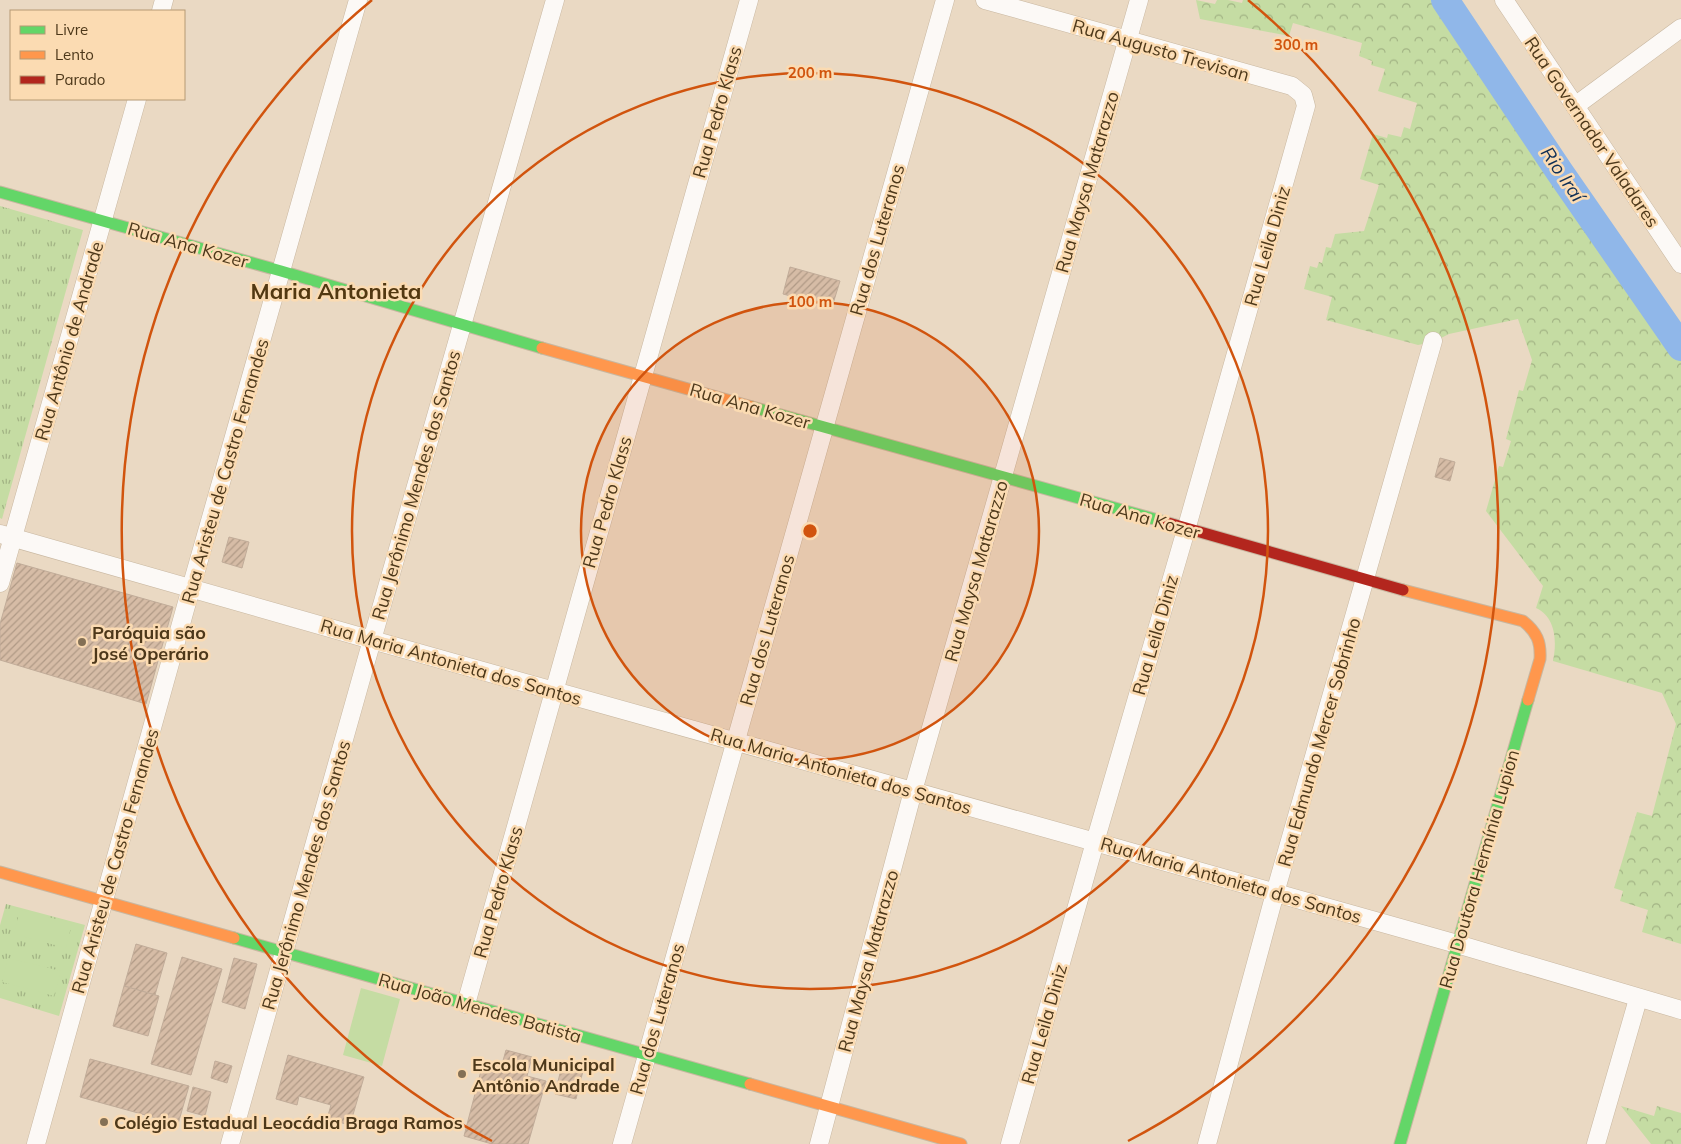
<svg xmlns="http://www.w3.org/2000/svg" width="1681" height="1144" font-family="Mulish,sans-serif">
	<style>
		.grass { fill: url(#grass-tufts) }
		.forest { fill: url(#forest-crowns) }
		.pitch { fill: #c5dca3 }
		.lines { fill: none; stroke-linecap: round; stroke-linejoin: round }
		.river { stroke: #90b7e9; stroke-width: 28 }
		.building { fill: url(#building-hatch); stroke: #c1ac99 }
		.street-casing { stroke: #c8b7a0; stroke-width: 19 }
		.fast-casing { stroke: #c8b7a0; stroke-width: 13 }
		.slow-casing { stroke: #c8b7a0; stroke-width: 13 }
		.jam-casing { stroke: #c8b7a0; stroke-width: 13 }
		.street { stroke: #fcf9f6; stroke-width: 18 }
		.fast { stroke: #63d668; stroke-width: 11 }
		.slow { stroke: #ff974d; stroke-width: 11 }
		.jam { stroke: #b3261e; stroke-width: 11 }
		.ring { fill: none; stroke: #d1540e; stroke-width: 2.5 }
		.poi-dot { fill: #847055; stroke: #fbdbb2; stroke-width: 2 }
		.labels { text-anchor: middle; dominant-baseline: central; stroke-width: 5; stroke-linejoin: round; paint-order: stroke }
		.street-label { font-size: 18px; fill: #4d381a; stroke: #fbdbb2 }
		.poi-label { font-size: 18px; font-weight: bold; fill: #4d381a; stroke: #fbdbb2; text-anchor: start }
		.water-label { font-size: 19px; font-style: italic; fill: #103057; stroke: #fbdbb2 }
		.district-label { font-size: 22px; font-weight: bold; fill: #523811; stroke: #fbdbb2 }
		.centre { fill: #d1540e; stroke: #fbdbb2; stroke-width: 2.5 }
		.ring-label { font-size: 15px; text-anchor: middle; font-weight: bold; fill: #d1540e; stroke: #fbdbb2; stroke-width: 5; stroke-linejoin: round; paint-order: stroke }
	</style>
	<defs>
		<pattern id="grass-tufts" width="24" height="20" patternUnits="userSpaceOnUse" patternTransform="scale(1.25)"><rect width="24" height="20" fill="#c5dca3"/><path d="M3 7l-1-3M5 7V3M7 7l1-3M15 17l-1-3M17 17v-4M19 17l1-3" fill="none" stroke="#a2b384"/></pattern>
		<pattern id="forest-crowns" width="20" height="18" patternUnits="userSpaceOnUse" patternTransform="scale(1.25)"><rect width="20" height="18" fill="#c5dca3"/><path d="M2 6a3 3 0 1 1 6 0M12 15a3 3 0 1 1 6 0" fill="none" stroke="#a2b384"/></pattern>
		<pattern id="building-hatch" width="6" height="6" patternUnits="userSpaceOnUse" patternTransform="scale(1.25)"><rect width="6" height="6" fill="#d6bca6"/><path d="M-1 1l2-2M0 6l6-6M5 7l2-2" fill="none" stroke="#b09a86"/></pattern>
	</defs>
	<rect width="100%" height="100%" fill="#ead9c3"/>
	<g class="grass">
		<path d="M0,206L83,230L2,519L0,518Z"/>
		<path d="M6,904L85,925L59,1016L0,998V925Z"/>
	</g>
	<g class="forest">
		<path d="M1196,0L1215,4L1217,0H1228L1242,3L1243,0H1437L1681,361V944L1642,932L1648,910L1620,901L1623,891L1614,888L1637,812L1652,816L1676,724L1662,693L1553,661C1557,642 1556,617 1536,608L1543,586L1486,511L1499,466L1503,467L1511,441L1506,439L1519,390L1523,391L1532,360L1518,319L1449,334L1433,342L1418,345L1326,320L1332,297L1304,289L1310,266L1317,268L1319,262L1322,263L1326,247L1331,248L1335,234L1364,231L1379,185L1360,179L1373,134L1387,138L1388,134L1401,137L1404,127L1410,129L1417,103L1378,91L1385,69L1371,65L1372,61L1359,56L1362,43L1293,23L1289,36L1200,19Z"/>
		<path d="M1621,1106L1654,1116L1657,1106L1681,1113V1144H1651Z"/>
	</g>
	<g class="pitch">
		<path d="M20,910L72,923L66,948L14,934Z"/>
		<path d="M8,958L61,971L54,996L2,982Z"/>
		<path d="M361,988L400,999L382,1066L343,1055Z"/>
	</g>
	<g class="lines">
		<path class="river" d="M1445,0L1559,171L1681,347"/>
	</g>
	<g class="building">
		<path d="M790,267L840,281L832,307L783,294Z"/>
		<path d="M1440,458L1455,462L1450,481L1435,477Z"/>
		<path d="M229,537L249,542L242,568L222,562Z"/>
		<path d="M17,563L173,607L146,704L0,660V624Z"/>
		<path d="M136,944L167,953L155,995L124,986Z"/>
		<path d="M182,957L222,969L191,1075L151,1064Z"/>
		<path d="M234,958L257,964L245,1009L222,1002Z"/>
		<path d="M124,986L159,996L148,1036L113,1026Z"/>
		<path d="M506,1050L532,1057L527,1076L546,1081L528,1144H492L464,1136L483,1063L501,1068Z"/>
		<path d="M288,1055L364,1077L350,1125L327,1119L331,1105L299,1096L297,1105L276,1099Z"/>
		<path d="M90,1059L189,1086L178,1124L80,1097Z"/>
		<path d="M215,1061L232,1066L227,1083L211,1078Z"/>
		<path d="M562,1065L583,1071L576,1099L555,1094Z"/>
		<path d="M193,1087L211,1092L205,1116L187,1111Z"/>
	</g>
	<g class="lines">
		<defs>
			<g id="street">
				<path d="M985,0L1292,86L1303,95L1306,106L1186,530L1095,842L1010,1144"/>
				<path d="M1504,0L1681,264"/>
				<path d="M161,11L164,0"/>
				<path d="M1575,106L1681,28"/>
				<path d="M0,534L372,640L1095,842L1457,944L1681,1010"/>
				<path d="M0,583L137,99"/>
				<path d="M466,1004L749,0"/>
				<path d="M36,1144L191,588L358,0"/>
				<path d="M230,1144L372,640L555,0"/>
				<path d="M622,1144L945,0"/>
				<path d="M819,1144L913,791L1139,0"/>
				<path d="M1207,1144L1275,893L1433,341"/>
				<path d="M1596,1144L1638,999"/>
			</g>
			<g id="fast">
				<path d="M0,192L281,271L542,348"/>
				<path d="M752,407L1165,522"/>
				<path d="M234,938L750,1084"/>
				<path d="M1400,1144L1528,700"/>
			</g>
			<g id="slow">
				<path d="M542,348L752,407"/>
				<path d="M1403,590L1523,621C1537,632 1541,642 1540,659L1528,700"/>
				<path d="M0,872L234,938"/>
				<path d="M750,1084L961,1144"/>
			</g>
			<path id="jam" d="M1165,522L1403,590"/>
		</defs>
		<use href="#street" class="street-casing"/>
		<use href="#fast" class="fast-casing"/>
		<use href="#slow" class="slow-casing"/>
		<use href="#jam" class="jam-casing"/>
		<use href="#street" class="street"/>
		<use href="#fast" class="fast"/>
		<use href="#slow" class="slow"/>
		<use href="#jam" class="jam"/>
	</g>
	<circle cx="810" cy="531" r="229" fill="#d1540e" fill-opacity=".12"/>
	<g class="ring">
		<circle cx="810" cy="531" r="229"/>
		<circle cx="810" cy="531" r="458"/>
		<path d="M492 1141A688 688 0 0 1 372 0M1248 0A688 688 0 0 1 1128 1141"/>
	</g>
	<g class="poi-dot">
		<circle cx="82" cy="642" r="5"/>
		<circle cx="462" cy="1074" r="5"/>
		<circle cx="104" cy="1122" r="5"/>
	</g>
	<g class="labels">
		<g class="street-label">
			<text transform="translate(1161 50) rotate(16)">Rua Augusto Trevisan</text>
			<text transform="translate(717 112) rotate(-74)">Rua Pedro Klass</text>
			<text transform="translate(1592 132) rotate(56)">Rua Governador Valadares</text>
			<text transform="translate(1087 182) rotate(-74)">Rua Maysa Matarazzo</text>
			<text transform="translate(877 240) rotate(-74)">Rua dos Luteranos</text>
			<text transform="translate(188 245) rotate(16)">Rua Ana Kozer</text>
			<text transform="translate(1267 246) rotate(-74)">Rua Leila Diniz</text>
			<text transform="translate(69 341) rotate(-74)">Rua Antônio de Andrade</text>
			<text transform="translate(750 406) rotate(16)">Rua Ana Kozer</text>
			<text transform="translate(225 471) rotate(-74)">Rua Aristeu de Castro Fernandes</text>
			<text transform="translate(416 485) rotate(-74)">Rua Jerônimo Mendes dos Santos</text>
			<text transform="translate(607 502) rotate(-74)">Rua Pedro Klass</text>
			<text transform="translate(1140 516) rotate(16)">Rua Ana Kozer</text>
			<text transform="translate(976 571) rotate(-74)">Rua Maysa Matarazzo</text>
			<text transform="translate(767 630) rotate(-74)">Rua dos Luteranos</text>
			<text transform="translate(1155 635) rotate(-74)">Rua Leila Diniz</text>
			<text transform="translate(451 662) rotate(16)">Rua Maria Antonieta dos Santos</text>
			<text transform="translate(1319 742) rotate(-74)">Rua Edmundo Mercer Sobrinho</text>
			<text transform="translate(841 771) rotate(16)">Rua Maria Antonieta dos Santos</text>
			<text transform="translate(115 861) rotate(-74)">Rua Aristeu de Castro Fernandes</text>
			<text transform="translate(1479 869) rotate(-74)">Rua Doutora Hermínia Lupion</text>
			<text transform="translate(306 875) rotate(-74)">Rua Jerônimo Mendes dos Santos</text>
			<text transform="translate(1231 880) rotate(16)">Rua Maria Antonieta dos Santos</text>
			<text transform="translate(498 892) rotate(-74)">Rua Pedro Klass</text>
			<text transform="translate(868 961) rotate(-75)">Rua Maysa Matarazzo</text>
			<text transform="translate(480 1008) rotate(16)">Rua João Mendes Batista</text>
			<text transform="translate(657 1019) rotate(-74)">Rua dos Luteranos</text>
			<text transform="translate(1044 1024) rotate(-74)">Rua Leila Diniz</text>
		</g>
		<g class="poi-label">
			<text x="92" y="632">Paróquia são<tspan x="92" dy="21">José Operário</tspan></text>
			<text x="472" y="1064">Escola Municipal<tspan x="472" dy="21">Antônio Andrade</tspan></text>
			<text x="114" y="1122">Colégio Estadual Leocádia Braga Ramos</text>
		</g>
		<g class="water-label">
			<text transform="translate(1563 174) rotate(56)">Rio Iraí</text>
		</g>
		<g class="district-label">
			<text x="336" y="291">Maria Antonieta</text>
		</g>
	</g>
	<circle cx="810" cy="531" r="8" class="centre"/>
	<g class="ring-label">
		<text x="1296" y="50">300 m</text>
		<text x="810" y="78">200 m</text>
		<text x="810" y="307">100 m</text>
	</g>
	<rect x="10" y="10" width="175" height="90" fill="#fbdbb2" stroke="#b59a75"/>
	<rect x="20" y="26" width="25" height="8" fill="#63d668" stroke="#b59a75"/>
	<text x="55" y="35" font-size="15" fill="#4d381a">Livre</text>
	<rect x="20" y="51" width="25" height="8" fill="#ff974d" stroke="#b59a75"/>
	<text x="55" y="60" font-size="15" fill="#4d381a">Lento</text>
	<rect x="20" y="76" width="25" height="8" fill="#b3261e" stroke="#b59a75"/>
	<text x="55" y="85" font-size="15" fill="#4d381a">Parado</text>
</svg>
